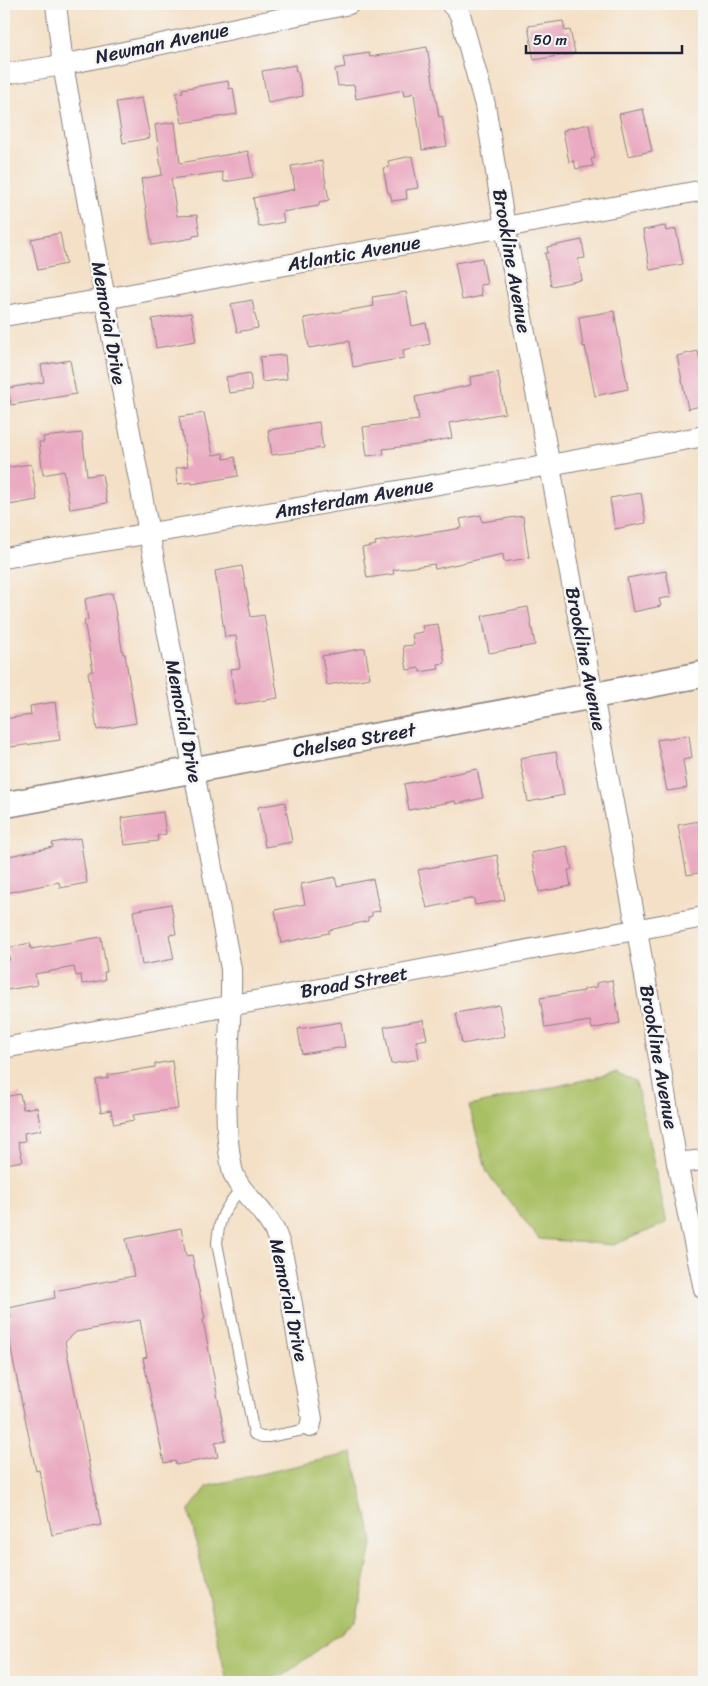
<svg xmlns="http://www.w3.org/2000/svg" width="708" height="1686" font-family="Sriracha,sans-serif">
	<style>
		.green { fill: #a9bf64; stroke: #667050 }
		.building { fill: #eaaac1 }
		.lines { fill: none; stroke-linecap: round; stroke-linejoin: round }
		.service-casing { stroke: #8b8180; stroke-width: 12 }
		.minor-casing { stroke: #8b8180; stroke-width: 22 }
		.tertiary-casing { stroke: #8b8180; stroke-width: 28 }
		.service { stroke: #fff; stroke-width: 10 }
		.minor { stroke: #fff; stroke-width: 20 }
		.tertiary { stroke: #fff; stroke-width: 25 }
		.labels { text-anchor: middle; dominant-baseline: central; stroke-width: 5; stroke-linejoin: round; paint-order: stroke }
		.street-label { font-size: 19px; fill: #22223b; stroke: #f6f6f2 }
	</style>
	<rect width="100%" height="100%" fill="#f6f6f2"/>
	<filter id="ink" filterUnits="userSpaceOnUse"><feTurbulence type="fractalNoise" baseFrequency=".02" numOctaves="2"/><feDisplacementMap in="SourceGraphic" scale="10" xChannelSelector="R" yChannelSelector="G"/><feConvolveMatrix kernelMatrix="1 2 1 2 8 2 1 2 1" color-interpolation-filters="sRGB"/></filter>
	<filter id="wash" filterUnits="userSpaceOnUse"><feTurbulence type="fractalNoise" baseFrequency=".0096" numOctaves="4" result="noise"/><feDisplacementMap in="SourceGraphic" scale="20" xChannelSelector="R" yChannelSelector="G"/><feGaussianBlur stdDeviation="1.12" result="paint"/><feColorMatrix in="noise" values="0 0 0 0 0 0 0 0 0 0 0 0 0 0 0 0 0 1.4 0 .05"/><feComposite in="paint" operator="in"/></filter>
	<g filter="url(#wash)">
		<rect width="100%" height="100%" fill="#f4e0c6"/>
		<g class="green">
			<path d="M615,1073L636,1082L667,1223L613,1245L539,1239L487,1173L469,1106Z"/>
			<path d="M352,1453L373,1540L356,1622L282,1676L238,1682H227L189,1510L208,1486Z"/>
		</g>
		<g id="blocks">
			<g class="building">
				<path d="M563,21L565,31L570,30L575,53L534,60L528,26Z"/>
				<path d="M427,47L439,117L442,116L447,146L422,150L414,93L404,96L403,90L356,99L354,85L338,86L335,69L345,67L343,57L369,53L370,57Z"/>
				<path d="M295,65L296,72H298L303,96L268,103L262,71Z"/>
				<path d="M228,81L229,89L233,88L237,114L182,123L176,93L183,92L182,89Z"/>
				<path d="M142,98L150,138L123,143L116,102Z"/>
				<path d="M643,109L652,151L628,156L619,114Z"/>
				<path d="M175,122L180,163L248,151L253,177L224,182L222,172L171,179L177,216L197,215L200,235L193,236V238L152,245L141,179L162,175L155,125Z"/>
				<path d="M589,124L595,158L591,159L593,166L576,169L574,161L569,162L563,131L566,130V129Z"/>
				<path d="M412,156L418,188L406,190L407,199L392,201L390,193H388L383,168L389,167L388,161Z"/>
				<path d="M322,161L329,200L319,202V206L282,212L284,222L259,227L253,198L295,189L291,166Z"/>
				<path d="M665,226L666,231L676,229L683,264L650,270L643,230Z"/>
				<path d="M60,233L66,264L38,270L31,239Z"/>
				<path d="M582,240L585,258L578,259L582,280L551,286L545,253H548L547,247Z"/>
				<path d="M482,258L487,284L480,285L482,296L462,300L455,263Z"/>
				<path d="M406,292L412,326L426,323L430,344L403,350L404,358L353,367L349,341L309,348L304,318L374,306L372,297Z"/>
				<path d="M252,300L258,328L237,332L231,304Z"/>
				<path d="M614,311L628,389L595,396L585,346L583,347L579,317Z"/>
				<path d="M191,313L196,341L156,348L152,319Z"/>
				<path d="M698,351L704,381V405L688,409L677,356Z"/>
				<path d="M285,355L287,379L262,382L260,357Z"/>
				<path d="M70,360L76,394L11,405L8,388L44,382L41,365Z"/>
				<path d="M498,372L505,413L449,423L452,438L417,445L383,449L384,454L367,456L363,427L419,420L415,397L471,385L470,377Z"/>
				<path d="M250,373L252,390L229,393L226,377Z"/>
				<path d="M204,413L213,455L223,453L224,459L235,457L238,476L192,484V482L178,484L176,468L188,466L179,417Z"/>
				<path d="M319,422L323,448L272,455L268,430Z"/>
				<path d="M82,433L87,476L102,474L107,503L70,509L64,471L43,475L39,442H44L43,437Z"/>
				<path d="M31,464L37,500L4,506V468Z"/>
				<path d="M641,493L646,523L615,529L610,498Z"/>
				<path d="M481,515L482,522L523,516L529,558L504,562L503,554L435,569L434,564L393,570L394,574L367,578L362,548L376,545L375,542L462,528L460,519Z"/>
				<path d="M242,566L251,617L264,615L278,698L236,705L230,669L240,668L236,636L225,637L215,571Z"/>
				<path d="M666,571L671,597L659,599L661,606L633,612L627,578Z"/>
				<path d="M112,593L123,654H125L136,723L97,730L88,672L93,671L84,620H88L85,599Z"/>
				<path d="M528,607L535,645L489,653L482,616Z"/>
				<path d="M438,624L445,663L438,664L439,669L420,672L419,668L407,670L403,646L414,645L412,634L423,632L422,626Z"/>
				<path d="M365,648L370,678L327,685L322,656Z"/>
				<path d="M55,702L60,740L4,748V719L31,715L30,706Z"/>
				<path d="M689,735L692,758L683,760L687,788L667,791L657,740Z"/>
				<path d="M556,752L564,795L528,802L520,758Z"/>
				<path d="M477,769L483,798L456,804L455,801L409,810L404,784Z"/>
				<path d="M285,802L292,842L265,847L258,807Z"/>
				<path d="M163,812L166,834L157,836L158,841L125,845L121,818Z"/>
				<path d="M704,820V872L687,875L678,825Z"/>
				<path d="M80,838L87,883L60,888L59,882L6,893L4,884V857L53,847L52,843Z"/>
				<path d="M567,846L572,869L568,870L571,886L539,892L531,853Z"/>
				<path d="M497,855L505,900L475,905L474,898L427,908L418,870Z"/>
				<path d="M335,877L337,886L373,879L380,911L372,912V916L368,917V921L329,930V933L281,943L275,910L305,904L301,884Z"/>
				<path d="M171,904L176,934L169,935L174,959L142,965L133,911Z"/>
				<path d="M101,937L107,972H104L105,980L82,984L81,975L76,976L74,967L35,974L37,985L7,990L4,971V961L10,960L7,948L30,943L31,949Z"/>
				<path d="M612,980L620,1023L592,1029L590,1021L545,1028L540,998L584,991V989L597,987L596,983Z"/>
				<path d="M499,1005L505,1036L462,1044L456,1013Z"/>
				<path d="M423,1020L427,1039L416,1041L419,1059L391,1064L384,1027Z"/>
				<path d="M341,1022L345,1047L302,1054L298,1029Z"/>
				<path d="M172,1061L178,1109L133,1115L134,1120L114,1124L111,1110L101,1112L96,1080L108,1078V1075L155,1067V1064Z"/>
				<path d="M20,1094L23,1109L37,1107L41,1130L24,1133L25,1141L18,1142L23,1161L6,1164L4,1156V1097Z"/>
				<path d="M181,1228L186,1256L192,1255L205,1319L203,1320L226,1441L215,1443L218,1457L176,1465L175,1461L164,1463L143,1358L147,1357L140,1320L76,1332L65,1342L101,1525L52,1535L39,1470L36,1471L13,1360L6,1319L11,1318L9,1308L55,1298L54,1291L134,1276L126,1239Z"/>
			</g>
		</g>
	</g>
	<g filter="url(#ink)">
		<use href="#blocks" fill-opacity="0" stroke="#8b8180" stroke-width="1"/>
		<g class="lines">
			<defs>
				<path id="service" d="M241,1188C225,1209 219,1216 217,1243L254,1434L262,1437H268L303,1430L310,1427"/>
				<g id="minor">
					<path d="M56,4L63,65L105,299L231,969C233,1035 219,1103 232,1169C237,1192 266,1209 276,1234C285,1255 287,1281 292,1304C298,1342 305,1381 312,1419L310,1427"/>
					<path d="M451,4L460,14L485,105L505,227L637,930L677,1163L704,1289"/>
					<path d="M4,74L63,65L349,4"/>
					<path d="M4,316L105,299L257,270L505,227L704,190"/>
					<path d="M4,558L550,465L704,436"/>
					<path d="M4,1048L704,917"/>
					<path d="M677,1163L704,1160"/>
				</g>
				<path id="tertiary" d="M4,805L592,696L704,674"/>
			</defs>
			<use href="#service" class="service-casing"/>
			<use href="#minor" class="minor-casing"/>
			<use href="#tertiary" class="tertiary-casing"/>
			<use href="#service" class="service"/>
			<use href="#minor" class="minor"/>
			<use href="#tertiary" class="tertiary"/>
		</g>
	</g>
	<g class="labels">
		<g class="street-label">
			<text transform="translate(162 43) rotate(-12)">Newman Avenue</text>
			<text transform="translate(354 253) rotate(-10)">Atlantic Avenue</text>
			<text transform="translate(512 261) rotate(80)">Brookline Avenue</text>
			<text transform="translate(109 323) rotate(80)">Memorial Drive</text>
			<text transform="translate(354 498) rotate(-10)">Amsterdam Avenue</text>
			<text transform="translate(586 659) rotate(79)">Brookline Avenue</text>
			<text transform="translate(184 721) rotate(79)">Memorial Drive</text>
			<text transform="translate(354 740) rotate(-10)">Chelsea Street</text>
			<text transform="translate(354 982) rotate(-10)">Broad Street</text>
			<text transform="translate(659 1057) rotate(80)">Brookline Avenue</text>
			<text transform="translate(289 1300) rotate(78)">Memorial Drive</text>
		</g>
	</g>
	<rect width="708" height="1686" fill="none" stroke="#f6f6f2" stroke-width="20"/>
	<path d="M526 45v8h156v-8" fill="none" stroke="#22223b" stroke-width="2.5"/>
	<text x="533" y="45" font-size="15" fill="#22223b" stroke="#f6f6f2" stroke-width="4" paint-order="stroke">50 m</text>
</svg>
